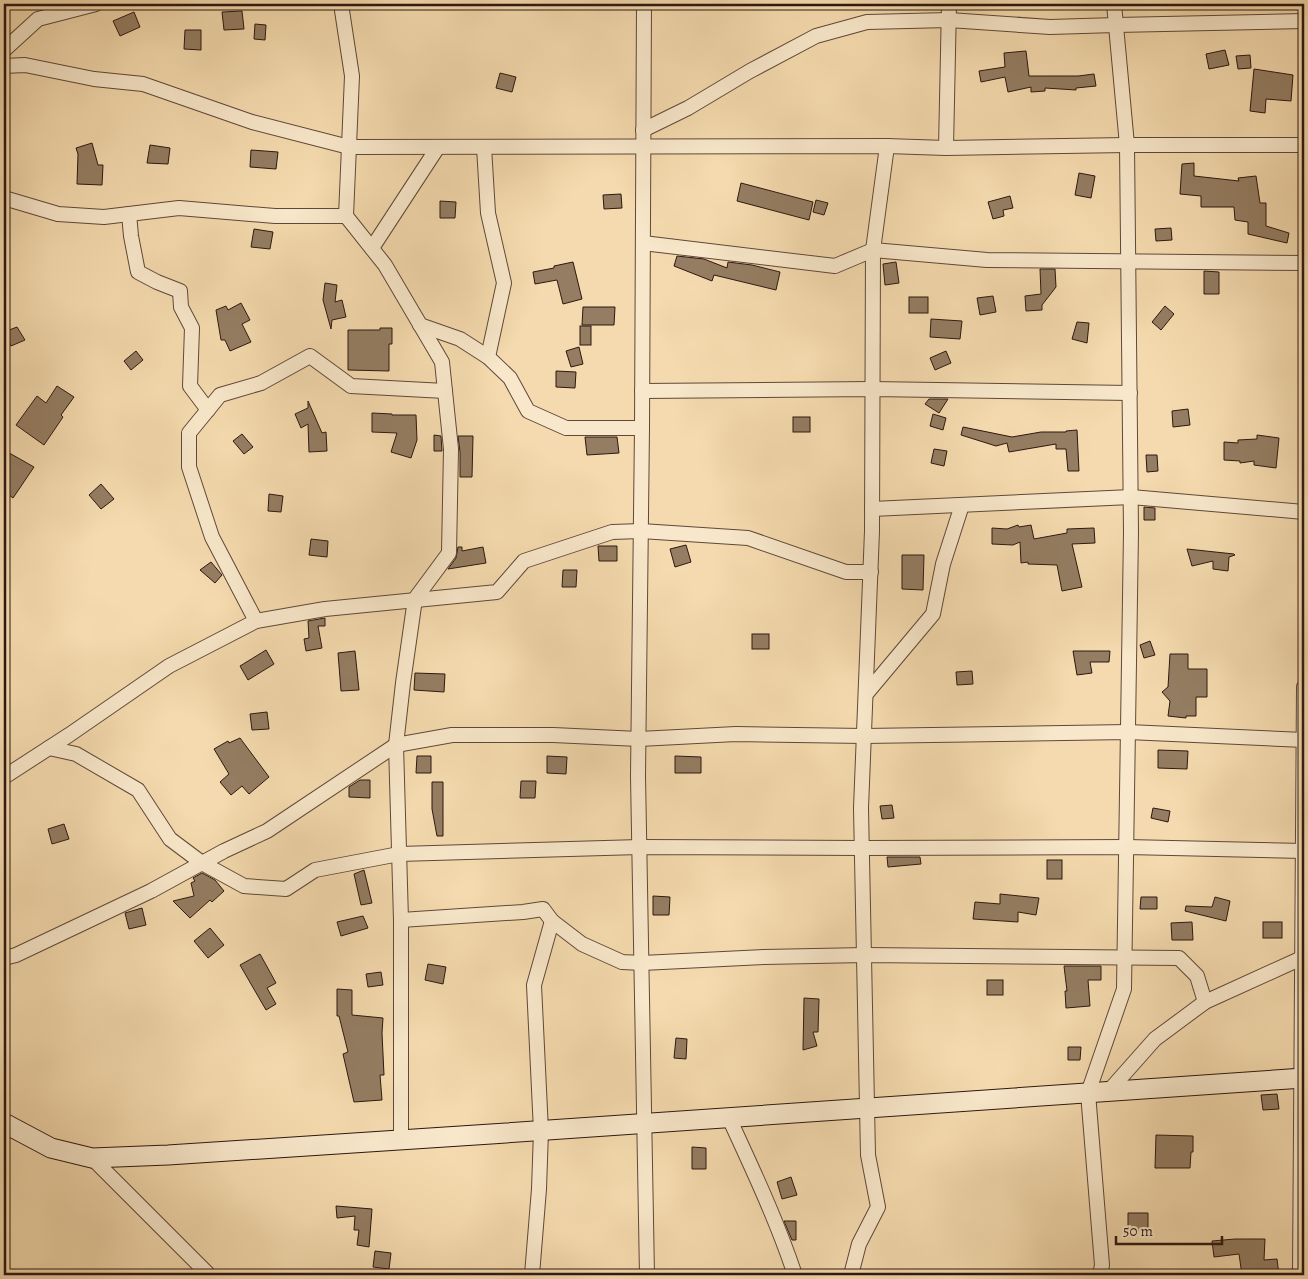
<svg xmlns="http://www.w3.org/2000/svg" width="1308" height="1279" font-family="Alegreya,serif">
	<style>
		.building { fill: #947d62; stroke: #2d1810 }
		.lines { fill: none; stroke-linecap: round; stroke-linejoin: round }
		.street-casing { stroke: #5f4838; stroke-width: 16 }
		.secondary-casing { stroke: #2d1810; stroke-width: 21 }
		.street { stroke: #f8e7ca; stroke-width: 14 }
		.secondary { stroke: #f8e7ca; stroke-width: 19 }
	</style>
	<rect width="100%" height="100%" fill="#f4daae"/>
	<filter id="stains"><feTurbulence type="fractalNoise" baseFrequency=".004" numOctaves="4"/><feColorMatrix values="0 0 0 0 .2 0 0 0 0 .09 0 0 0 0 .02 0 0 0 .5 -.17"/></filter>
	<radialGradient id="worn" r=".72"><stop offset=".6" stop-color="#630" stop-opacity="0"/><stop offset="1" stop-color="#630" stop-opacity=".3"/></radialGradient>
	<g class="building">
		<path d="M242,11L244,29L224,30L222,12Z"/>
		<path d="M134,12L140,27L120,36L113,21Z"/>
		<path d="M255,24L266,25L265,40L254,39Z"/>
		<path d="M185,30H201V50L184,49Z"/>
		<path d="M1225,50L1229,65L1209,69L1206,54Z"/>
		<path d="M1026,51L1029,76H1078L1094,74L1096,86L1076,88V90L1045,88V91L1031,92V87L1008,92L1005,77L981,82L979,71L1005,67L1004,53Z"/>
		<path d="M1250,55L1251,68L1238,69L1236,56Z"/>
		<path d="M1254,69L1293,75L1291,101L1266,99L1265,113L1250,111Z"/>
		<path d="M500,73L516,77L512,92L496,88Z"/>
		<path d="M92,143L98,165H103L102,185L77,184L78,154L76,148Z"/>
		<path d="M150,145L170,148L168,164L147,163Z"/>
		<path d="M251,150L278,152L276,169L250,167Z"/>
		<path d="M1194,163V176L1239,181L1238,178L1256,176L1260,203H1266V226L1289,233L1287,243L1248,234V222L1235,220L1234,207H1201V196L1180,194L1182,164Z"/>
		<path d="M1079,173L1095,176L1091,198L1075,195Z"/>
		<path d="M741,183L813,202L809,220L737,201Z"/>
		<path d="M621,194L622,208L604,209L603,195Z"/>
		<path d="M1010,196L1013,208L1003,210L1004,216L993,219L988,202Z"/>
		<path d="M816,200L828,203L824,215L813,212Z"/>
		<path d="M440,201L456,202L455,218H440Z"/>
		<path d="M1171,228L1172,240L1156,241L1155,229Z"/>
		<path d="M254,229L273,232L270,249L251,247Z"/>
		<path d="M677,256L704,259L727,268L728,262L752,265L780,272L776,290L714,275L712,281L674,266Z"/>
		<path d="M573,262L582,299L563,304L557,280L535,284L533,272L554,268V266Z"/>
		<path d="M896,262L899,283L885,285L883,264Z"/>
		<path d="M1040,269H1055L1056,287L1042,305V310L1026,311L1025,296L1041,294Z"/>
		<path d="M1204,271L1219,272V294H1204Z"/>
		<path d="M325,283L337,285L335,302L342,300L346,317L332,320L331,329L323,300Z"/>
		<path d="M993,296L996,312L980,315L977,298Z"/>
		<rect x="909" y="297" width="19" height="16"/>
		<path d="M241,303L250,320L242,324L251,342L230,351L225,340H221L216,310L226,306L228,310Z"/>
		<path d="M1165,306L1174,314L1161,330L1152,322Z"/>
		<path d="M583,307H615L614,325H582Z"/>
		<path d="M931,319L962,321L960,339L930,337Z"/>
		<path d="M1077,322L1089,323L1087,343L1072,339Z"/>
		<rect x="580" y="326" width="11" height="19"/>
		<path d="M17,327L25,340L11,346L4,332Z"/>
		<path d="M380,328H392V344H389V371L348,370V330H380Z"/>
		<path d="M579,347L583,364L571,367L566,351Z"/>
		<path d="M136,351L143,360L131,370L124,361Z"/>
		<path d="M946,351L951,363L935,370L930,358Z"/>
		<path d="M556,371L576,372L575,388L556,387Z"/>
		<path d="M57,386L74,397L61,415L63,417L44,445L16,425L37,396L46,403Z"/>
		<path d="M929,399H948L939,413L925,404Z"/>
		<path d="M308,401L322,433L326,432L327,451L309,452L308,424L301,428L295,414L308,408Z"/>
		<path d="M1188,409L1190,425L1173,427L1172,411Z"/>
		<path d="M372,413L392,414V415H416L417,440L411,458L391,452L397,433L372,432Z"/>
		<path d="M933,414L946,418L943,430L930,426Z"/>
		<rect x="793" y="417" width="17" height="15"/>
		<path d="M963,427L1012,437L1041,432H1066V431L1077,430L1079,471H1068L1066,449H1056V444L1009,452L1007,443L996,446L961,435Z"/>
		<path d="M242,434L253,447L244,454L233,441Z"/>
		<path d="M434,435L441,436L442,451H434Z"/>
		<path d="M1257,435L1279,438L1276,468L1254,465V461L1240,463V461L1224,460V442L1238,443V440L1257,439Z"/>
		<path d="M458,436H473L472,477H460V452Z"/>
		<path d="M585,437H617L619,453L587,455Z"/>
		<path d="M934,449L947,451L944,466L931,463Z"/>
		<path d="M4,450L34,467L13,498L4,491Z"/>
		<path d="M1146,455H1157L1158,471L1147,472Z"/>
		<path d="M101,484L114,499L101,509L89,495Z"/>
		<path d="M269,494L283,496L281,512L268,511Z"/>
		<path d="M1144,507L1155,508V520H1144Z"/>
		<path d="M1018,525L1019,527L1031,525L1034,539L1067,533V529L1094,528L1095,543L1072,544L1082,587L1062,591L1057,565L1028,564V562L1021,563L1020,542L1013,545L992,544V528L1007,529Z"/>
		<path d="M311,539L328,541L327,557L309,555Z"/>
		<path d="M686,545L691,562L675,567L670,549Z"/>
		<path d="M598,546H617V561H599Z"/>
		<path d="M458,547H462V551L483,547L486,563L448,569L456,558Z"/>
		<path d="M1187,549L1234,554L1235,555L1229,557L1228,571L1213,569V561L1192,566Z"/>
		<path d="M902,555H924L923,590L902,589Z"/>
		<path d="M211,562L222,575L215,583L200,570Z"/>
		<path d="M563,570H577L576,587H562Z"/>
		<path d="M325,618V626H318L322,648L306,651L304,639L309,638L308,621Z"/>
		<rect x="752" y="634" width="17" height="15"/>
		<path d="M1150,641L1155,655L1144,658L1140,645Z"/>
		<path d="M266,650L274,664L248,680L240,666Z"/>
		<path d="M355,651L359,690L341,691L338,653Z"/>
		<path d="M1073,651H1110L1109,662H1090L1092,673L1077,675Z"/>
		<path d="M1170,654H1188V669H1207V697H1196V716H1186V718L1168,716L1170,701L1162,692L1168,687Z"/>
		<path d="M972,671L973,684L957,685L956,672Z"/>
		<path d="M415,673L445,674L444,692L414,690Z"/>
		<path d="M267,712L269,729L252,730L250,714Z"/>
		<path d="M240,738L269,777L249,794L242,786L231,795L220,782L229,774L214,749L228,741L229,743Z"/>
		<path d="M1158,750L1188,751L1187,769L1158,768Z"/>
		<path d="M417,756H431V773H416Z"/>
		<path d="M547,756L567,757L566,774L547,773Z"/>
		<path d="M675,756L701,757V773H675Z"/>
		<path d="M360,780H370V798L349,797V787Z"/>
		<path d="M521,781H536L535,798H520Z"/>
		<path d="M432,782H443V836H437L432,809Z"/>
		<path d="M892,805L894,818L882,819L880,806Z"/>
		<path d="M1153,808L1170,811L1168,822L1151,818Z"/>
		<path d="M64,824L69,839L52,844L48,829Z"/>
		<path d="M887,857H920L921,864L888,867Z"/>
		<rect x="1047" y="860" width="15" height="19"/>
		<path d="M364,870L372,903L361,905L354,874Z"/>
		<path d="M202,873L215,880L224,891L212,902L210,900L190,918L173,901L194,896L191,883L195,881L193,878Z"/>
		<path d="M1000,894L1039,898L1036,915L1018,912V922L973,919L975,902L1000,904Z"/>
		<path d="M653,896L670,897L669,915H653Z"/>
		<path d="M1141,897H1157V909H1140Z"/>
		<path d="M1215,897L1230,901L1226,921L1185,911L1186,906L1212,907Z"/>
		<path d="M142,908L146,925L129,929L125,913Z"/>
		<path d="M363,916L368,928L341,936L337,922Z"/>
		<path d="M1192,922L1193,940H1172L1171,923Z"/>
		<rect x="1263" y="922" width="19" height="16"/>
		<path d="M210,928L224,945L208,958L194,941Z"/>
		<path d="M260,954L276,983L267,988L276,1004L266,1010L240,965Z"/>
		<path d="M428,964L446,967L443,984L425,980Z"/>
		<path d="M1064,966H1101V980H1088L1090,1006L1066,1008L1065,991H1067Z"/>
		<path d="M381,972L383,985L368,987L366,974Z"/>
		<rect x="987" y="980" width="16" height="15"/>
		<path d="M337,989L352,990V1015L383,1018L382,1033L384,1075H380L382,1100L354,1102L343,1054L348,1052L339,1016H337Z"/>
		<path d="M804,998L819,999L818,1032H813L817,1046L803,1050Z"/>
		<path d="M676,1038L687,1039L686,1059L674,1058Z"/>
		<path d="M1068,1047H1081L1080,1060H1068Z"/>
		<path d="M1277,1094L1279,1109L1263,1110L1261,1095Z"/>
		<path d="M1156,1135L1193,1136V1152H1191L1190,1168H1155Z"/>
		<path d="M692,1147L706,1148V1169H692Z"/>
		<path d="M791,1177L797,1195L782,1199L777,1182Z"/>
		<path d="M336,1206L372,1209L369,1247L357,1245L359,1230H354L355,1216L337,1218Z"/>
		<path d="M1128,1213H1148V1231L1128,1230Z"/>
		<path d="M784,1221H796V1240H792Z"/>
		<path d="M1235,1239H1265L1264,1260L1277,1259L1279,1275H1242L1239,1254L1214,1257L1212,1241Z"/>
		<path d="M375,1251L391,1253L389,1269L373,1267Z"/>
	</g>
	<g class="lines">
		<defs>
			<g id="street">
				<path d="M341,4L352,76L346,216L385,265L442,362L451,449L449,553L415,599L403,683L396,745L401,920V1140"/>
				<path d="M644,4L642,428L638,776L647,1275"/>
				<path d="M4,50L38,19L96,4"/>
				<path d="M4,66L25,65L94,79L143,84L252,122L349,147L887,146L946,148L1127,145H1304"/>
				<path d="M643,130L688,108L750,71L816,36L867,22L949,20L1050,27L1116,25L1304,21"/>
				<path d="M484,147L488,213L504,283L488,357"/>
				<path d="M946,148L949,4"/>
				<path d="M4,198L58,214L104,217L179,208L275,216H346"/>
				<path d="M129,214L131,236L138,272L157,282L180,291L181,307L192,328L190,386L208,410"/>
				<path d="M643,243L835,266L873,250L987,260L1304,263"/>
				<path d="M372,248L438,147"/>
				<path d="M420,325L460,339L488,357L510,378L528,411L566,428H642"/>
				<path d="M642,391L872,389L1130,393"/>
				<path d="M872,509L1131,497L1304,512"/>
				<path d="M256,621L212,537L189,467V433L220,395L261,383L310,356L351,386L445,391"/>
				<path d="M866,694L933,614L943,564L962,505"/>
				<path d="M49,748L76,754L138,790L170,839L202,863L244,886L286,889L315,870L399,854L640,847L862,848L1127,847L1304,851"/>
				<path d="M4,777L69,735L169,666L256,621L325,609L497,592L524,561L612,532L641,531L748,538L846,572H871"/>
				<path d="M401,920L523,912L543,909L552,921L582,944L622,962L642,963L764,957L865,955L1179,958L1197,976L1205,1002"/>
				<path d="M4,958L16,955L151,891L224,851L267,831L396,745L452,735H553L639,739L736,734L864,736L1128,732L1304,740"/>
				<path d="M1108,1092L1155,1039L1205,1002L1304,957"/>
				<path d="M729,1118C753,1170 777,1221 795,1275"/>
				<path d="M92,1158L209,1275"/>
				<path d="M532,1275L539,1189L541,1131L534,985L552,921"/>
				<path d="M851,1275L859,1244L878,1207L868,1155L861,808L872,531L873,250L887,146"/>
				<path d="M1100,1275L1102,1265L1088,1093L1124,989L1131,532L1127,145L1114,4"/>
				<path d="M1300,1275L1304,687"/>
			</g>
			<path id="secondary" d="M4,1123L51,1148L92,1158L168,1155L491,1134L1304,1078"/>
		</defs>
		<use href="#street" class="street-casing"/>
		<use href="#secondary" class="secondary-casing"/>
		<use href="#street" class="street"/>
		<use href="#secondary" class="secondary"/>
	</g>
	<rect width="1308" height="1279" fill="none" stroke="#f4daae" stroke-width="20"/>
	<rect x="5" y="5" width="1298" height="1269" fill="none" stroke="#2d1810" stroke-width="2.5"/>
	<rect x="10" y="10" width="1288" height="1259" fill="none" stroke="#2d1810"/>
	<path d="M1116 1236v8h106v-8" fill="none" stroke="#2d1810" stroke-width="2.5"/>
	<text x="1123" y="1236" font-size="15" fill="#2d1810" stroke="#f8e7ca" stroke-width="4" paint-order="stroke">50 m</text>
	<rect width="100%" height="100%" filter="url(#stains)"/>
	<rect width="100%" height="100%" fill="url(#worn)"/>
</svg>
